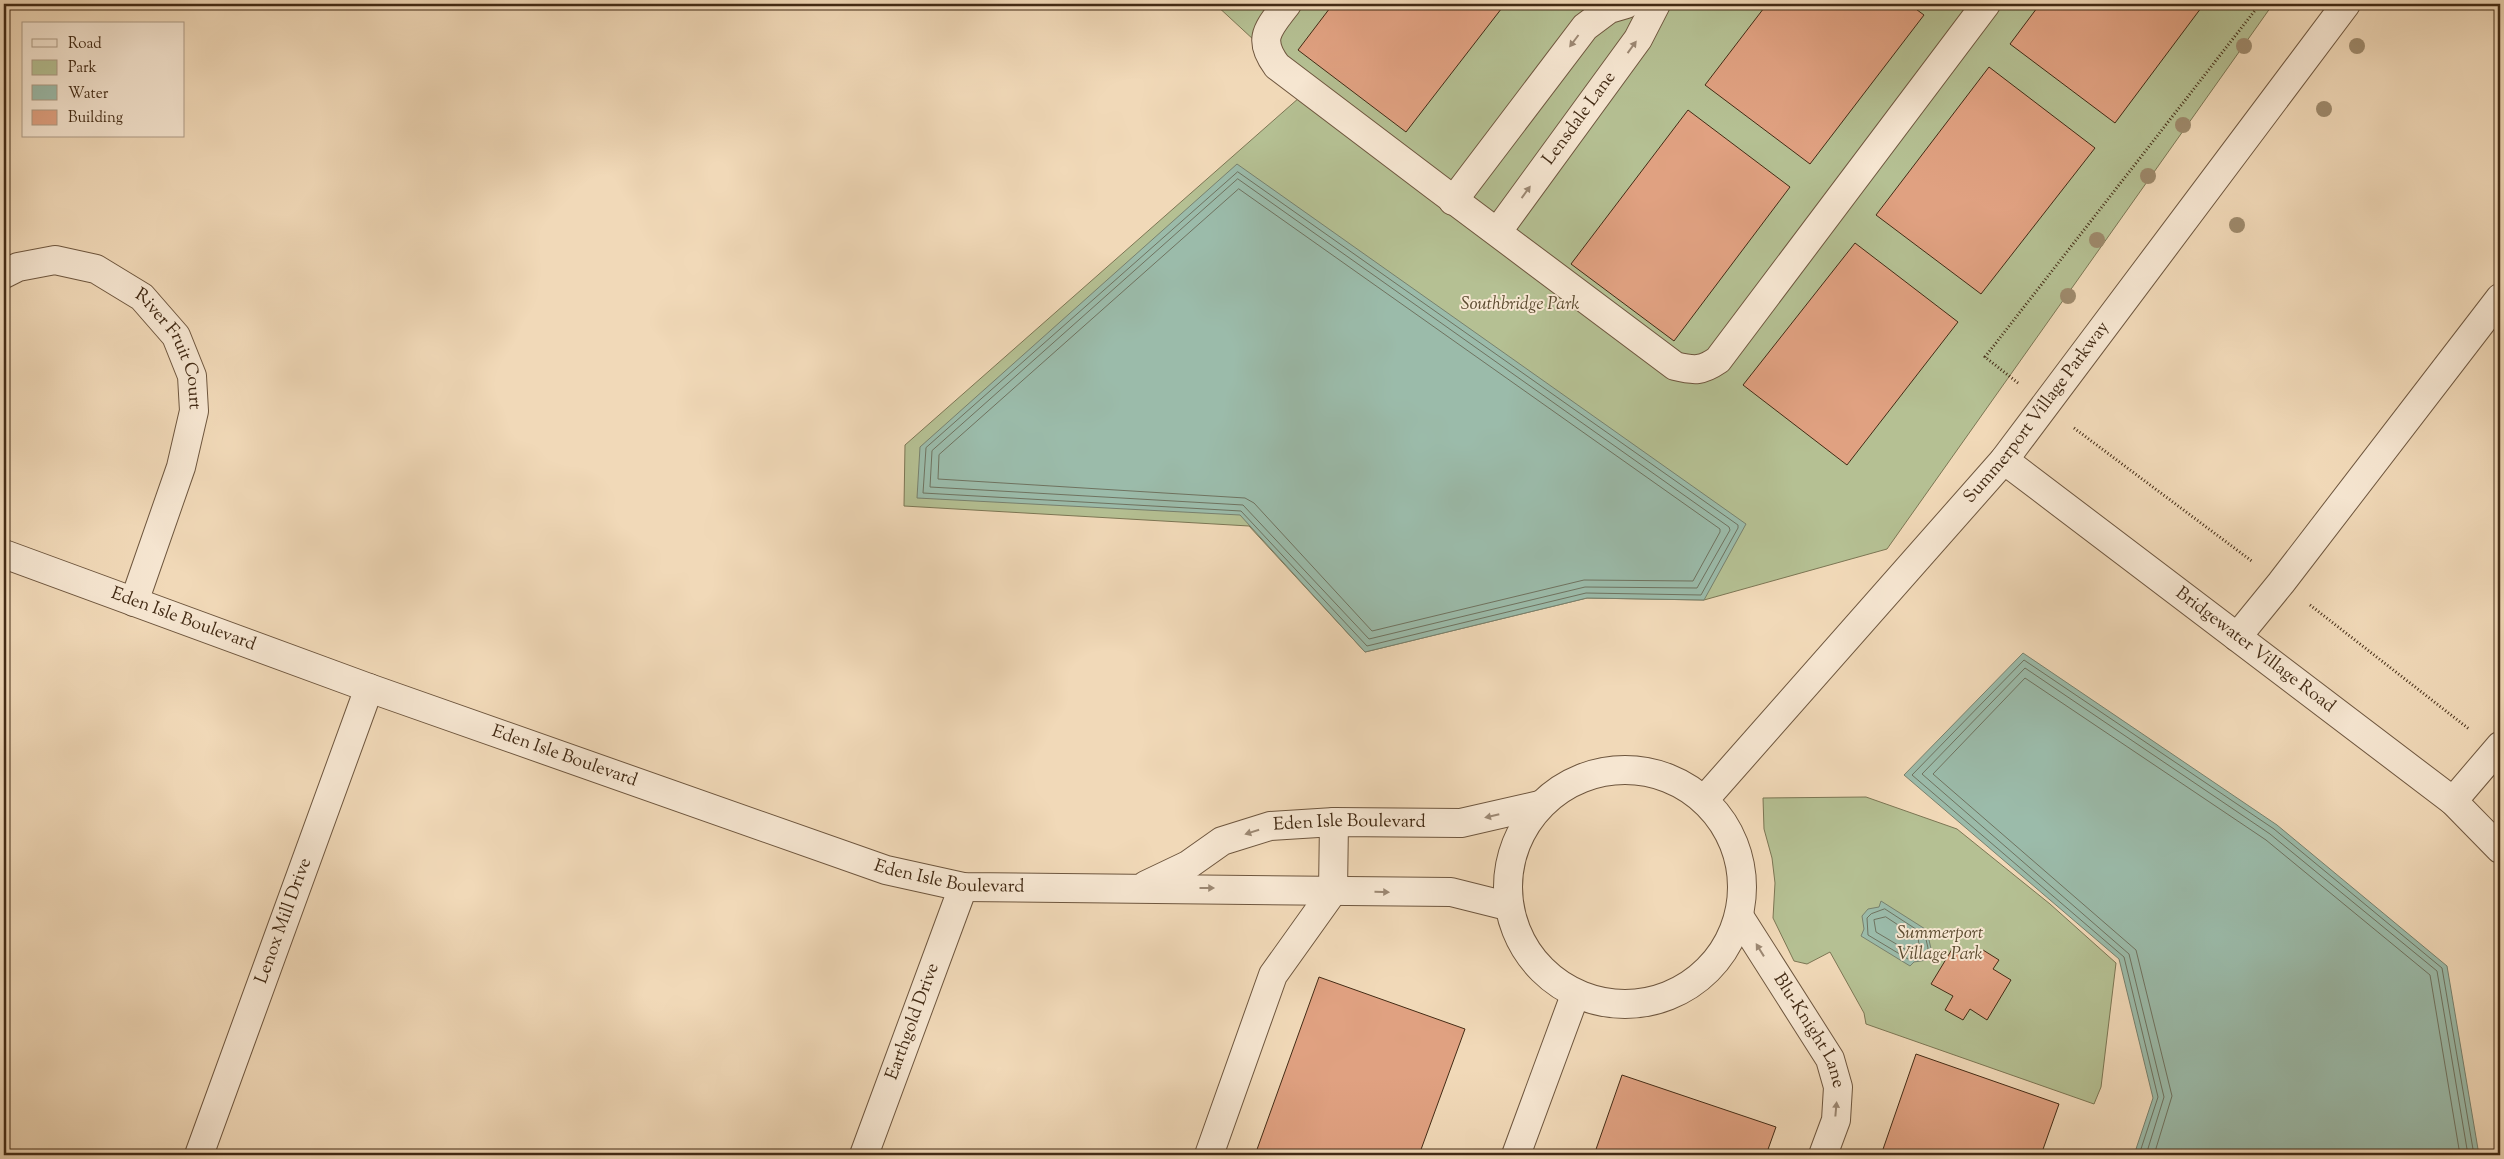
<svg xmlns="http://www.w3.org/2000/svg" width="2504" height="1159" font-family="'Sorts Mill Goudy',serif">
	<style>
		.green { fill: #b5c093; stroke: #7c7654 }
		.water { fill: #9bbbaa; stroke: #78816e }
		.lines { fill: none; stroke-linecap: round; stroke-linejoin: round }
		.shore { stroke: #6f7360; stroke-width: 1 }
		.building { fill: #e0a181; stroke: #432b15 }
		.minor-casing { stroke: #6e563e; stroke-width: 30 }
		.path { stroke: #432b15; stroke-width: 3; stroke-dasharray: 1 2.5; stroke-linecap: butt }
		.minor { stroke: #f6e6d1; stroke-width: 28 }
		.tree { fill: #9e8a6c }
		.oneway { fill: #9c8873 }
		.labels { text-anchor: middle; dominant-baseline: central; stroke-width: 4; stroke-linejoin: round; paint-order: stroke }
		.street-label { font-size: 18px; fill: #432b15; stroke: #f6e6d1 }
		.park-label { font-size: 18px; font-style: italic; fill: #5a492e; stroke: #f6e6d1 }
	</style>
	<rect width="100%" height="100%" fill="#f1d9b8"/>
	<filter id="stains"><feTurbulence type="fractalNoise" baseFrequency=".004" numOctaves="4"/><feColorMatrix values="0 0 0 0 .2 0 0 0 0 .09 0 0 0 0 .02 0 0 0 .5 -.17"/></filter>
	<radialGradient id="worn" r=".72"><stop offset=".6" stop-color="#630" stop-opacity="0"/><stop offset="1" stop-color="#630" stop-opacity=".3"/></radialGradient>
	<g class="green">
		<path d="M1215,4H2273L1887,549L1704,600L1587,598L1365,652L1249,526L904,506L905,445L1308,90Z"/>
		<path d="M1866,797L1957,829L2050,904L2116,963L2101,1087L2094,1104L1866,1024L1864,1013L1830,952L1807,964L1794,961L1773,918L1775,883L1772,858L1764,829L1763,798Z"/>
	</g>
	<g class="water">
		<path d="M1237,164L1746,524L1704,600L1587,598L1365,652L1240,515L917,498L920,447Z"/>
		<path d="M2023,653L2277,825L2447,966L2479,1155H2134L2153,1098L2119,959L1904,775Z"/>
		<path d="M1881,901L1933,934L1929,940L1932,953L1927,960L1914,962L1910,966L1861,936L1864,929L1862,916L1868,909L1879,907Z"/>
	</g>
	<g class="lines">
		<g class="shore">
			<path d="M1238,172L1738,525V528L1701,595L1586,593L1367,646L1241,511L923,493L926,448Z"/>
			<path d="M1238,179L1729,527L1730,530L1697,588L1585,587L1369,639L1243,505L930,487L932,451Z"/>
			<path d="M1239,189L1720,529V532L1693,581L1584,580L1372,631L1254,503L1245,498L938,479L939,455Z"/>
			<path d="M1885,909L1925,935L1928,948L1926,954L1908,959L1868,935L1867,918L1871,914Z"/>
			<path d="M1886,917L1918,938L1920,950L1908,951L1876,932L1874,920Z"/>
			<path d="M2139,1155L2158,1097L2124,957L1912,775L2024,660L2274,829L2442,968L2474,1155"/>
			<path d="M2146,1155L2164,1097L2129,954L1922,774L2025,668L2270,834L2437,971L2468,1155"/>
			<path d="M2154,1155L2172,1096L2136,950L1933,774L2025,678L2266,840L2430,975L2460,1155"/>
		</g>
	</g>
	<g class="building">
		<path d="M1333,4H1505L1406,132L1298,50Z"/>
		<path d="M1767,4H1909L1924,15L1810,164L1705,85Z"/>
		<path d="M2040,4H2204L2115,123L2010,44Z"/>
		<path d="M1989,67L2095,148L1981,294L1876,215Z"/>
		<path d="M1688,110L1790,187L1674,341L1571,264Z"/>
		<path d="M1855,243L1958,322L1847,465L1743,385Z"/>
		<path d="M1954,946L1977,959L1983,950L1999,960L1993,969L2011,980L1987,1020L1970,1009L1963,1020L1945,1010L1953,996L1931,984Z"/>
		<path d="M1319,977L1465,1029L1419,1155H1255Z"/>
		<path d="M1916,1054L2059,1104L2041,1155H1881Z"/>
		<path d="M1622,1075L1776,1127L1766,1155H1594Z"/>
	</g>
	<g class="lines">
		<defs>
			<g id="minor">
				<path d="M1287,4C1269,28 1256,38 1277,66C1409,167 1542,266 1675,366C1695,371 1702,371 1718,360L1986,4"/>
				<path d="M1453,201L1585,27L1609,9L1626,4"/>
				<path id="s1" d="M1498,231L1638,39L1656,4"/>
				<path id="s2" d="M4,274L18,267L55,260L96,269L142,297L176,336L192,376L194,411L181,467L134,602"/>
				<path id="s3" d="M2004,460L2453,801L2500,849"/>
				<path id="s4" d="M4,554L369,688L886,870L963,887L1451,892L1507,906"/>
				<path d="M2237,637L2281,583L2500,298"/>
				<circle cx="1625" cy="887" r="117"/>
				<path id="s5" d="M1704,800L2004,460L2346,4"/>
				<path d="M2453,801L2500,746"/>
				<path id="s6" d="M1146,885L1188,865L1222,841L1270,826L1334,822L1461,823L1540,805"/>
				<path id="s7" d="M1739,916L1830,1059L1838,1087L1836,1120L1823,1155"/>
				<path id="s8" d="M199,1155L369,688"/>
				<path id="s9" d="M864,1155L963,887"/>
				<path d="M1209,1155L1273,975L1333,891L1334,822"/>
				<path d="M1516,1155L1575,995"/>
			</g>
		</defs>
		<use href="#minor" class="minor-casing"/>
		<g class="path">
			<path d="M2018,383L1985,357L2260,4"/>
			<path d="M2074,428L2253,562"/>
			<path d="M2310,605L2469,729"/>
		</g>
		<use href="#minor" class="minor"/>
	</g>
	<g class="tree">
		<circle cx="2244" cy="46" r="8"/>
		<circle cx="2357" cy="46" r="8"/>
		<circle cx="2324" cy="109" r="8"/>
		<circle cx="2183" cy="125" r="8"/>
		<circle cx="2148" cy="176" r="8"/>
		<circle cx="2237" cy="225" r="8"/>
		<circle cx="2097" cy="240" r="8"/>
		<circle cx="2068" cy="296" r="8"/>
	</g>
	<defs><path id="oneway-solid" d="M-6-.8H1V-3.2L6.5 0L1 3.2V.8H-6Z" transform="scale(1.25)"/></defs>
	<g class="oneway">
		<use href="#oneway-solid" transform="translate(1574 41) rotate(127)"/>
		<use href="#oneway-solid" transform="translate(1632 47) rotate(-54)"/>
		<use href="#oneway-solid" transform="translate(1526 192) rotate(-54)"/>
		<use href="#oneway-solid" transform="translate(1492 816) rotate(167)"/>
		<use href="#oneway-solid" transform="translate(1252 832) rotate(162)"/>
		<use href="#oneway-solid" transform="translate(1207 888)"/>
		<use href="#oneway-solid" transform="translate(1382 892) rotate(1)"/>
		<use href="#oneway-solid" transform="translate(1760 950) rotate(-122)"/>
		<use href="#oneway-solid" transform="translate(1836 1109) rotate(-85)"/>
	</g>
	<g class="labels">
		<g class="street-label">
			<text stroke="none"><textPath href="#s1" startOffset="139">Lensdale Lane</textPath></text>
			<text stroke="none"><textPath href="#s2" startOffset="210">River Fruit Court</textPath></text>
			<text stroke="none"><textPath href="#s5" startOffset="511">Summerport Village Parkway</textPath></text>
			<text stroke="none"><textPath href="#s4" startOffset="191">Eden Isle Boulevard</textPath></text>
			<text stroke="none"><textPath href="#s3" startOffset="315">Bridgewater Village Road</textPath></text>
			<text stroke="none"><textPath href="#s4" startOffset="596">Eden Isle Boulevard</textPath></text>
			<text stroke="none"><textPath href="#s6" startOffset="218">Eden Isle Boulevard</textPath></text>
			<text stroke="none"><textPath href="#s4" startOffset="1001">Eden Isle Boulevard</textPath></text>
			<text stroke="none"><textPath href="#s8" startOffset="249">Lenox Mill Drive</textPath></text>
			<text stroke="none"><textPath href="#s9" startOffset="142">Earthgold Drive</textPath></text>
			<text stroke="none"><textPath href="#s7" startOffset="135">Blu-Knight Lane</textPath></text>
		</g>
		<g class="park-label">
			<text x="1520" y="305">Southbridge Park</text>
			<text x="1940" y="934">Summerport<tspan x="1940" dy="21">Village Park</tspan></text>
		</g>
	</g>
	<rect width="2504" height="1159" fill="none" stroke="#f1d9b8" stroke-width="20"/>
	<rect x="5" y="5" width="2494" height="1149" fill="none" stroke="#432b15" stroke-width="2.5"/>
	<rect x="10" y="10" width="2484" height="1139" fill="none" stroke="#432b15"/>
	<rect x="22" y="22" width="162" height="115" fill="#f6e6d1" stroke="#ae9b86"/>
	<rect x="32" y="39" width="25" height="8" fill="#f6e6d1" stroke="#ae9b86"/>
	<text x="68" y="48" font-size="15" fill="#432b15">Road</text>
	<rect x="32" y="60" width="25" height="15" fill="#b5c093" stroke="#ae9b86"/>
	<text x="68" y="72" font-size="15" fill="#432b15">Park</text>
	<rect x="32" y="85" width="25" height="15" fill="#9bbbaa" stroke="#ae9b86"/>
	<text x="68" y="98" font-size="15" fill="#432b15">Water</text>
	<rect x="32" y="110" width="25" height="15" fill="#e0a181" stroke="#ae9b86"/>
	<text x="68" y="122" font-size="15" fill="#432b15">Building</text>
	<rect width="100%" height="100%" filter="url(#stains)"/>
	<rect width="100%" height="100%" fill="url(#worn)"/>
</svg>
